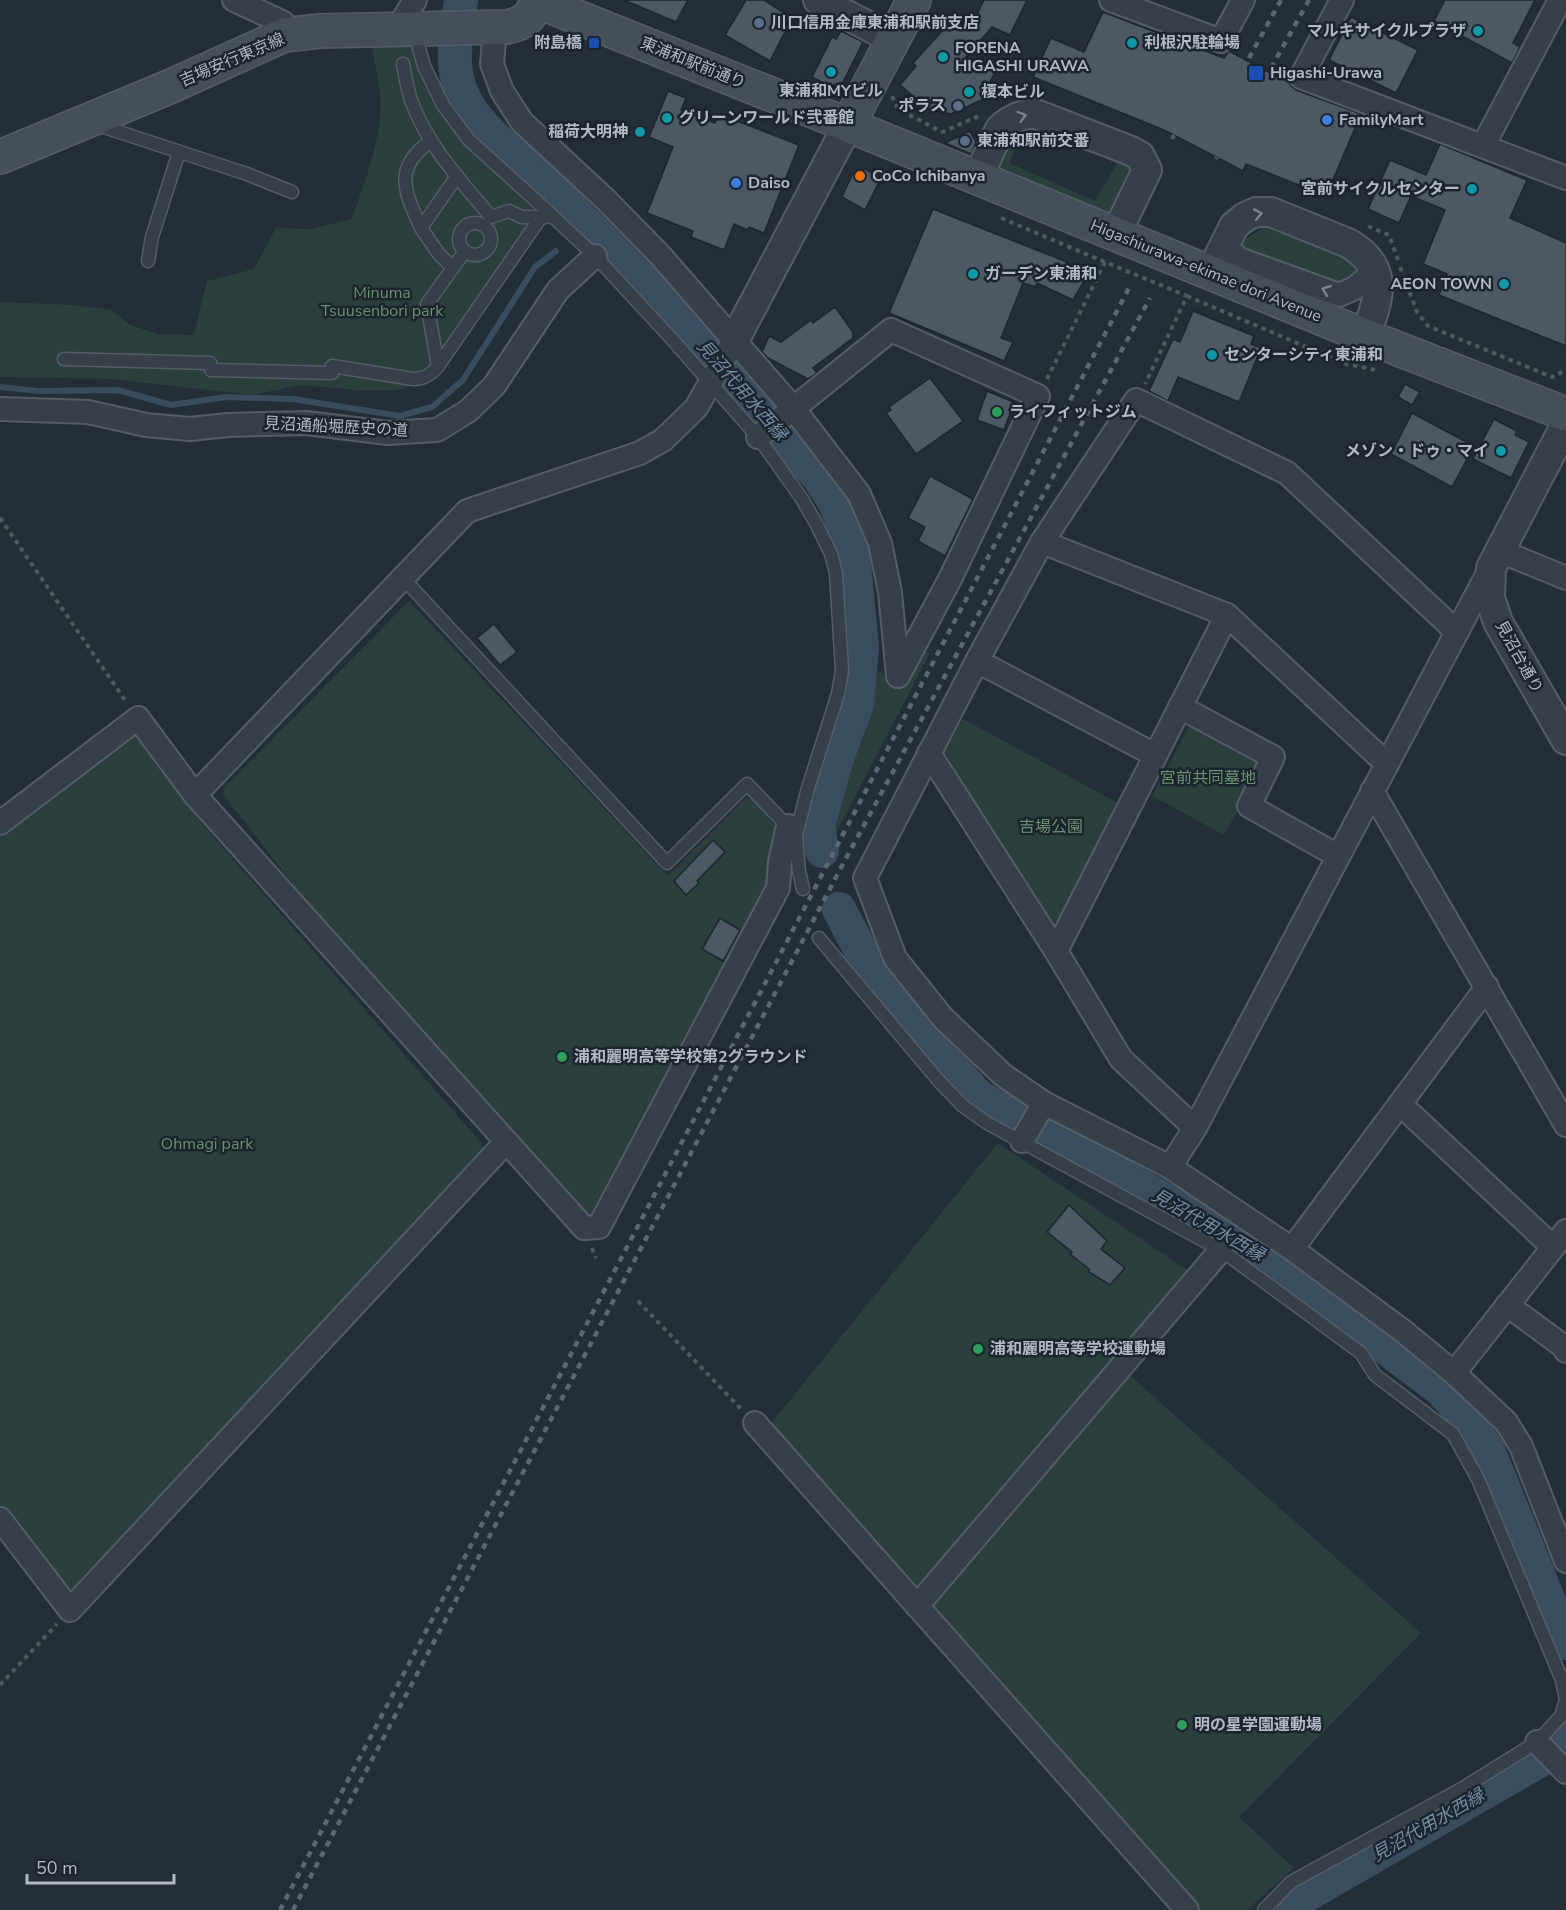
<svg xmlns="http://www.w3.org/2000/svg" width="1566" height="1910" font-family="'Nunito Sans','Noto Sans JP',sans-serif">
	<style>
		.green { fill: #2b3f3d }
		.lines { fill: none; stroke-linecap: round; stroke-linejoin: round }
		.stream { stroke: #3a4d5f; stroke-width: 6 }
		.river { stroke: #3a4d5f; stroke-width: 34 }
		.building { fill: #4c5863; stroke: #1e262f; stroke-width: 1.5 }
		.service-casing { stroke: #555d66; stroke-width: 15 }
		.minor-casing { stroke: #555d66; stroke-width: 26 }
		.tertiary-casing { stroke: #555d66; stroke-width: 32 }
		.secondary-casing { stroke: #555d66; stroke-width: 36 }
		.path { stroke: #4a5c5c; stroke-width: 4; stroke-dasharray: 4.5 4.5; stroke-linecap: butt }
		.service { stroke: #373f48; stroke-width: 12 }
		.minor { stroke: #373f48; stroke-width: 22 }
		.tertiary { stroke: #373f48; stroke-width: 28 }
		.secondary { stroke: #454f5b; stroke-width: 33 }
		.rail { stroke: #5d6772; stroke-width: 4.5; stroke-dasharray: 6 6; stroke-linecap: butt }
		.oneway { stroke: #7b838c }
		.service-dot { fill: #5c6f8a; stroke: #1c242d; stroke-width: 2 }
		.culture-dot { fill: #0f9aa8; stroke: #1c242d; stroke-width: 2 }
		.transit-dot { fill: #1a4fb4; stroke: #1c242d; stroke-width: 2 }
		.shop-dot { fill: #3f7fe0; stroke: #1c242d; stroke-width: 2 }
		.food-dot { fill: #e8710a; stroke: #1c242d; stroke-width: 2 }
		.leisure-dot { fill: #2e9e5b; stroke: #1c242d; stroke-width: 2 }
		.labels { text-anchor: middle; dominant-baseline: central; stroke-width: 5; stroke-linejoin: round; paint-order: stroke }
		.poi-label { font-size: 16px; font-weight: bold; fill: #b2bac4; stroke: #1c242d; text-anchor: start }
		.street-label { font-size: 16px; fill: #b2bac4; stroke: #1c242d }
		.park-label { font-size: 16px; fill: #6b9371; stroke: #1c242d }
		.water-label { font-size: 18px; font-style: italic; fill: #758da5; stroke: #1c242d }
	</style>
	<rect width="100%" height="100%" fill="#232e37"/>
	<g class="green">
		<path d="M371,42L411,44L426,83L447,120L547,217L439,375L400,390H356L302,385L252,395L112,379L0,377V302L75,305L112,310L130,325L158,334L194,335L207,281L254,269L276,228L310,229L352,219C365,180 384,135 380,93C378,76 374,59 371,42Z"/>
		<path d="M1021,131V138L1009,163L1095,201L1119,160L1124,157L1133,174L1112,215L990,163L1000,138Z"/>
		<path d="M1270,224L1342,255L1356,265L1354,275L1348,282L1325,286L1235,245Z"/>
		<path d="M409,601L668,876L743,800L752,797L779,831L766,894L595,1215L588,1217L305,900L223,794L224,788Z"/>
		<path d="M922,651L930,653L836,833L832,825L842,788L862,739L875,685L876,669L901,685Z"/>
		<path d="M963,719L1122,805L1060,925L1047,924L944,750Z"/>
		<path d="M1197,723L1260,757L1263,766L1224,835L1152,796L1190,725Z"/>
		<path d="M135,734L198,819L485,1147L71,1598L0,1505V837Z"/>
		<path d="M998,1143L1190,1272L916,1593L769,1426Z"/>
		<path d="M1128,1374L1421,1633L1239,1817L1294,1868L1247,1910H1201L930,1608Z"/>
	</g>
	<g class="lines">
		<path class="stream" d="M0,387L38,391L118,390L171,405L226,397L293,399L400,416L432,407L463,380L535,267L556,251"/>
		<g class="river">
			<path d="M461,0C457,36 447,68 466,102C483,132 510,151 535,173C557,194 579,216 600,237C678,314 748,397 820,479L834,501L852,543L862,647L857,704L837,758L818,825L822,851"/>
			<path d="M839,909L871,970L918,1029L979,1097L1255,1249L1440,1389L1467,1419L1489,1452L1566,1643"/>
			<path d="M1290,1910L1303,1897L1539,1761L1566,1740"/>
		</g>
	</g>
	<g class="building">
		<path d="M624,0H688L676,22Z"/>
		<path d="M746,0H764L792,18L770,61L725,35Z"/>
		<path d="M984,0H1027L1010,35L992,27L966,57L997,68L988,86L986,98L951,114L929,110L900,85L916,66L913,63L953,19L961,27L964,24L970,29Z"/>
		<path d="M1445,0H1535L1513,43L1520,47L1512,63L1434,21Z"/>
		<path d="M1103,12L1224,58L1229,51L1278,77L1288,80L1291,86L1296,90L1361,114L1326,196L1246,164L1243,171L1164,130L1033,77L1051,38L1084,52Z"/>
		<path d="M1351,17L1418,50L1396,93L1329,60Z"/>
		<path d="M841,31L863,42L843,82L829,86L812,77L832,37L836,39Z"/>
		<path d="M668,91L686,98L681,110L715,123L719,114L799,145L764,233L749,227L748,230L734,224L724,250L691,237L693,231L647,213L673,147L649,137Z"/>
		<path d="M970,131L976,142L971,154L945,143Z"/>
		<path d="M1440,144L1527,180L1510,218L1566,243V346L1439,295L1447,274L1423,264L1445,210L1411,196L1399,223L1368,209L1390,160L1426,175Z"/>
		<path d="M865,169L881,178L865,210L842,197L853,173Z"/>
		<path d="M933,209L1067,262L1066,267L1082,272L1084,281L1073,300L1037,283L1036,287L1023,283L1001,338L1013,342L1004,361L889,313Z"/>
		<path d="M835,307L853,332V338L813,368L817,373L808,379L768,358L762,352L769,336L781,342L811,320L813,323Z"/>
		<path d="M1193,311L1254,336L1251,344L1261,348L1239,402L1178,377L1168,401L1149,391L1173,339L1180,342Z"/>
		<path d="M930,378L963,421L916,454L886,413L891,410L889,407Z"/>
		<path d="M1405,384L1420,392L1412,405L1398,397Z"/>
		<path d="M987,391L1014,402L1004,430L977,420Z"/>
		<path d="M1412,413L1474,446L1452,487L1391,454Z"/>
		<path d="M1494,419L1517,431L1515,435L1529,442L1511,478L1473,459Z"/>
		<path d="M930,476L973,499L945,556L918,541L925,527L908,518Z"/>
		<path d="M494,624L517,652L500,665L477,638Z"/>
		<path d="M713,840L725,852L697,881L699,883L686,895L674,881Z"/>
		<path d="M720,918L740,930L723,961L702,949Z"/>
		<path d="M1069,1205L1107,1241L1101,1249L1125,1268L1110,1285L1089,1272V1269L1070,1254L1072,1252L1047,1232Z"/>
	</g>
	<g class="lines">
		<defs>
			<g id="service">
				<path d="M403,64C405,75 407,88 411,100C427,145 461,181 491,217L509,211L522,217H546"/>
				<path d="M95,124L247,174L292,192"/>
				<path d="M431,141C393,167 404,191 421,228L457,176"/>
				<circle cx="475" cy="239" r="16"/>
				<path d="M421,228L438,253L453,268"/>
				<path d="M465,251L427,304L438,366L541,217"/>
				<path d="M148,261L152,237L179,152"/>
				<path d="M64,359L210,363L211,370L332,373V366L413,379C424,379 431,375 438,366"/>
				<path d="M402,577L667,863L747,784L796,835L808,788L838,694L842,671L836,573L831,554L817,525L802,499L758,437L670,337L595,256L532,197L469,140L443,105L424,66L414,30"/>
				<path d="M796,835L799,871L803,889"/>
				<path d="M819,938L938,1080L963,1106L987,1123L1221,1250L1361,1353L1375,1375L1453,1434L1478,1479L1562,1680L1566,1700L1561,1716L1537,1742L1463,1788L1291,1882L1264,1910"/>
			</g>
			<g id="minor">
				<path d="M234,0L282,22L294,34"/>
				<path d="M1111,0L1221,41L1243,0"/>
				<path d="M1342,0L1301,77L1566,178"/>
				<path d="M398,28L415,0"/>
				<path d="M495,28L492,64L502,91L522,122L605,199L659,254L793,408L859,494L880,543L890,592L898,676"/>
				<path d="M1483,146L1560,0"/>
				<path d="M1226,240L1229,250L1239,259L1339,295L1355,288L1375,271"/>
				<path d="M0,409L88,412L146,425L190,429L228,425L306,423L388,433L437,430L468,411L494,386L558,290L595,256"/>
				<path d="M758,437L891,330L1038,396L950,579L898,676"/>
				<path d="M1042,542L1227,615L1387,764"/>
				<path d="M1500,551L1566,578"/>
				<path d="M1457,632L1287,473L1136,400L1042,542L977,661L865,878L895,958L943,1018L1003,1075L1044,1103L1170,1167L1292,1249L1403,1331L1454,1373L1506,1422L1521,1446L1566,1561"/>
				<path d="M977,661L1155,755"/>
				<path d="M1180,707L1273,757L1249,806L1338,856"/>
				<path d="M929,753L1056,951L1121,1059L1195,1128"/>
				<path d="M1372,791L1566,1125"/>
				<path d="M195,795L467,511L640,453L663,440L696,408L735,339"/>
				<path d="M0,823L138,718L195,795L584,1228L599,1227L778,888L780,862L788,826"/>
				<path d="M1056,951L1227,615"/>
				<path d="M1400,1104L1553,1247"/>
				<path d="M1022,1141L1044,1103"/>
				<path d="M1170,1167L1195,1128L1489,571"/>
				<path d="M1292,1249L1487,987"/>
				<path d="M1507,1305L1563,1346L1566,1351"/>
				<path d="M1454,1373L1566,1231"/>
				<path d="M755,1423L1187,1910"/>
				<path d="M0,1519L70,1610L506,1142"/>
				<path d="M917,1606L1221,1250"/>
				<path d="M1537,1742L1566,1772"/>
			</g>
			<g id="tertiary">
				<path d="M818,0L893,39"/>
				<path d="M978,177L1000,129C1009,120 1020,115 1033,113L1131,151L1140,156L1147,170L1116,234"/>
				<path d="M1211,272L1234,226L1245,217L1256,212H1271L1348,243C1390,267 1380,298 1365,336"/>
				<path d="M735,339L848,125"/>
				<path d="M1566,424L1491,568L1490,598L1498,622L1566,740"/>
			</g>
			<g id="secondary">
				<path d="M848,125L914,0"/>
				<path d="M0,157L169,87L284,35L320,31L507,27C525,23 531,18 537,1L848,125L1365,336L1566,414"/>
			</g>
		</defs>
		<use href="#service" class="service-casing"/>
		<use href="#minor" class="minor-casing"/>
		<use href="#tertiary" class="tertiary-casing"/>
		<use href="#secondary" class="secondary-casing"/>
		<g class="path">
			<path d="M892,96L898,109L942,132L979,116"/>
			<path d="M1172,139L1213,58"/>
			<path d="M1216,159L1217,157"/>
			<path d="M1001,218L1105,262"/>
			<path d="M1368,226L1389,235L1398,260"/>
			<path d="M1400,267L1417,312L1428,326L1552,377L1566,370"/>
			<path d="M1187,296L1346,364L1376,370"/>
			<path d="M1047,379L1105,262L1187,296L1145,384"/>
			<path d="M0,518L127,703"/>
			<path d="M592,1248L596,1258"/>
			<path d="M638,1301L742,1410"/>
			<path d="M0,1685L57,1624"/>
		</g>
		<use href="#service" class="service"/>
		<use href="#minor" class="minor"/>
		<use href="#tertiary" class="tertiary"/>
		<use href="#secondary" class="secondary"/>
		<g class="rail">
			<path d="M1249,58L1281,0"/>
			<path d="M1271,68L1309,0"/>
			<path d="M280,1910L1129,288"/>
			<path d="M293,1910L844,862L1150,298"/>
		</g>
	</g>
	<defs><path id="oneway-chevron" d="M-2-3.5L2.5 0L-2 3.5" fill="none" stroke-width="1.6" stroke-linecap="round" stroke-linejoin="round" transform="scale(1.5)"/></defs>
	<g class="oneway">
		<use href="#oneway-chevron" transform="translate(1022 116) rotate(-18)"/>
		<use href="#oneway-chevron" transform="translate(1258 214) rotate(-11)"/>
		<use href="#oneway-chevron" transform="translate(1326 290) rotate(-160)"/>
	</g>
	<g class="service-dot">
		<circle cx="759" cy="23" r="6"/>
		<circle cx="958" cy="106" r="6"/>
		<circle cx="965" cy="141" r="6"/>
	</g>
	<g class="culture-dot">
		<circle cx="1478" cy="31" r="6"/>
		<circle cx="1132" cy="43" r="6"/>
		<circle cx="943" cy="57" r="6"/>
		<circle cx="831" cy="72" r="6"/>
		<circle cx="969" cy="92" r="6"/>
		<circle cx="667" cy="118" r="6"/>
		<circle cx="640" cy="132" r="6"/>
		<circle cx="1472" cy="189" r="6"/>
		<circle cx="973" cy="274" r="6"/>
		<circle cx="1504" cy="284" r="6"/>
		<circle cx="1212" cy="355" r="6"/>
		<circle cx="1501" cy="451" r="6"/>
	</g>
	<g class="transit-dot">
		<rect x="588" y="37" width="12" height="12" rx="3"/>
		<rect x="1248" y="65" width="16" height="16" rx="3"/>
	</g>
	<g class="shop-dot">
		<circle cx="1327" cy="120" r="6"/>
		<circle cx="736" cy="183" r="6"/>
	</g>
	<circle class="food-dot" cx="860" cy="176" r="6"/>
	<g class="leisure-dot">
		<circle cx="997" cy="412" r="6"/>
		<circle cx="562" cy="1057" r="6"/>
		<circle cx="978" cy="1349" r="6"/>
		<circle cx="1182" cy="1725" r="6"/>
	</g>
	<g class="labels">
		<g class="poi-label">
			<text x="771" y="23">川口信用金庫東浦和駅前支店</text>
			<text x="1466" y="31" text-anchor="end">マルキサイクルプラザ</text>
			<text x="582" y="43" text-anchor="end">附島橋</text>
			<text x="1144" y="43">利根沢駐輪場</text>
			<text x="955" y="48">FORENA<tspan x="955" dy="18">HIGASHI URAWA</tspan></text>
			<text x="1270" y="73">Higashi-Urawa</text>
			<text x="831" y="91" text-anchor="middle">東浦和MYビル</text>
			<text x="981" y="92">榎本ビル</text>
			<text x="946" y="106" text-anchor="end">ポラス</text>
			<text x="679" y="118">グリーンワールド弐番館</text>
			<text x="1339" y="120">FamilyMart</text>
			<text x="628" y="132" text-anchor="end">稲荷大明神</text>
			<text x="977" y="141">東浦和駅前交番</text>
			<text x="872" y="176">CoCo Ichibanya</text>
			<text x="748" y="183">Daiso</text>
			<text x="1460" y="189" text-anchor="end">宮前サイクルセンター</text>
			<text x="985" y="274">ガーデン東浦和</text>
			<text x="1492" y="284" text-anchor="end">AEON TOWN</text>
			<text x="1224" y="355">センターシティ東浦和</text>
			<text x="1009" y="412">ライフィットジム</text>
			<text x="1489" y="451" text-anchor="end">メゾン・ドゥ・マイ</text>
			<text x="574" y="1057">浦和麗明高等学校第2グラウンド</text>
			<text x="990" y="1349">浦和麗明高等学校運動場</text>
			<text x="1194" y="1725">明の星学園運動場</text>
		</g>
		<g class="street-label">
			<text transform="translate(232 60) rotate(-23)">吉場安行東京線</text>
			<text transform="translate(693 63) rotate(22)">東浦和駅前通り</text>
			<text transform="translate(1206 271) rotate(22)">Higashiurawa-ekimae dori Avenue</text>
			<text transform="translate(336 427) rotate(3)">見沼通船堀歴史の道</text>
			<text transform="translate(1519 657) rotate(61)">見沼台通り</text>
		</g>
		<g class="park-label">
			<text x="382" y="293">Minuma<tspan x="382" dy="18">Tsuusenbori park</tspan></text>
			<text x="1208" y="778">宮前共同墓地</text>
			<text x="1051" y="827">吉場公園</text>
			<text x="207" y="1144">Ohmagi park</text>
		</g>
		<g class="water-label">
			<text transform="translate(742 390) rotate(49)">見沼代用水西縁</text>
			<text transform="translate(1208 1225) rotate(30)">見沼代用水西縁</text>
			<text transform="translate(1428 1825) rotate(-30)">見沼代用水西縁</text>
		</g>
	</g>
	<path d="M27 1874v9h147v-9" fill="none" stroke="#b2bac4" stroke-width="3"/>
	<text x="36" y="1874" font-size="18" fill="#b2bac4" stroke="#1c242d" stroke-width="4.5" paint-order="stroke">50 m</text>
</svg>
